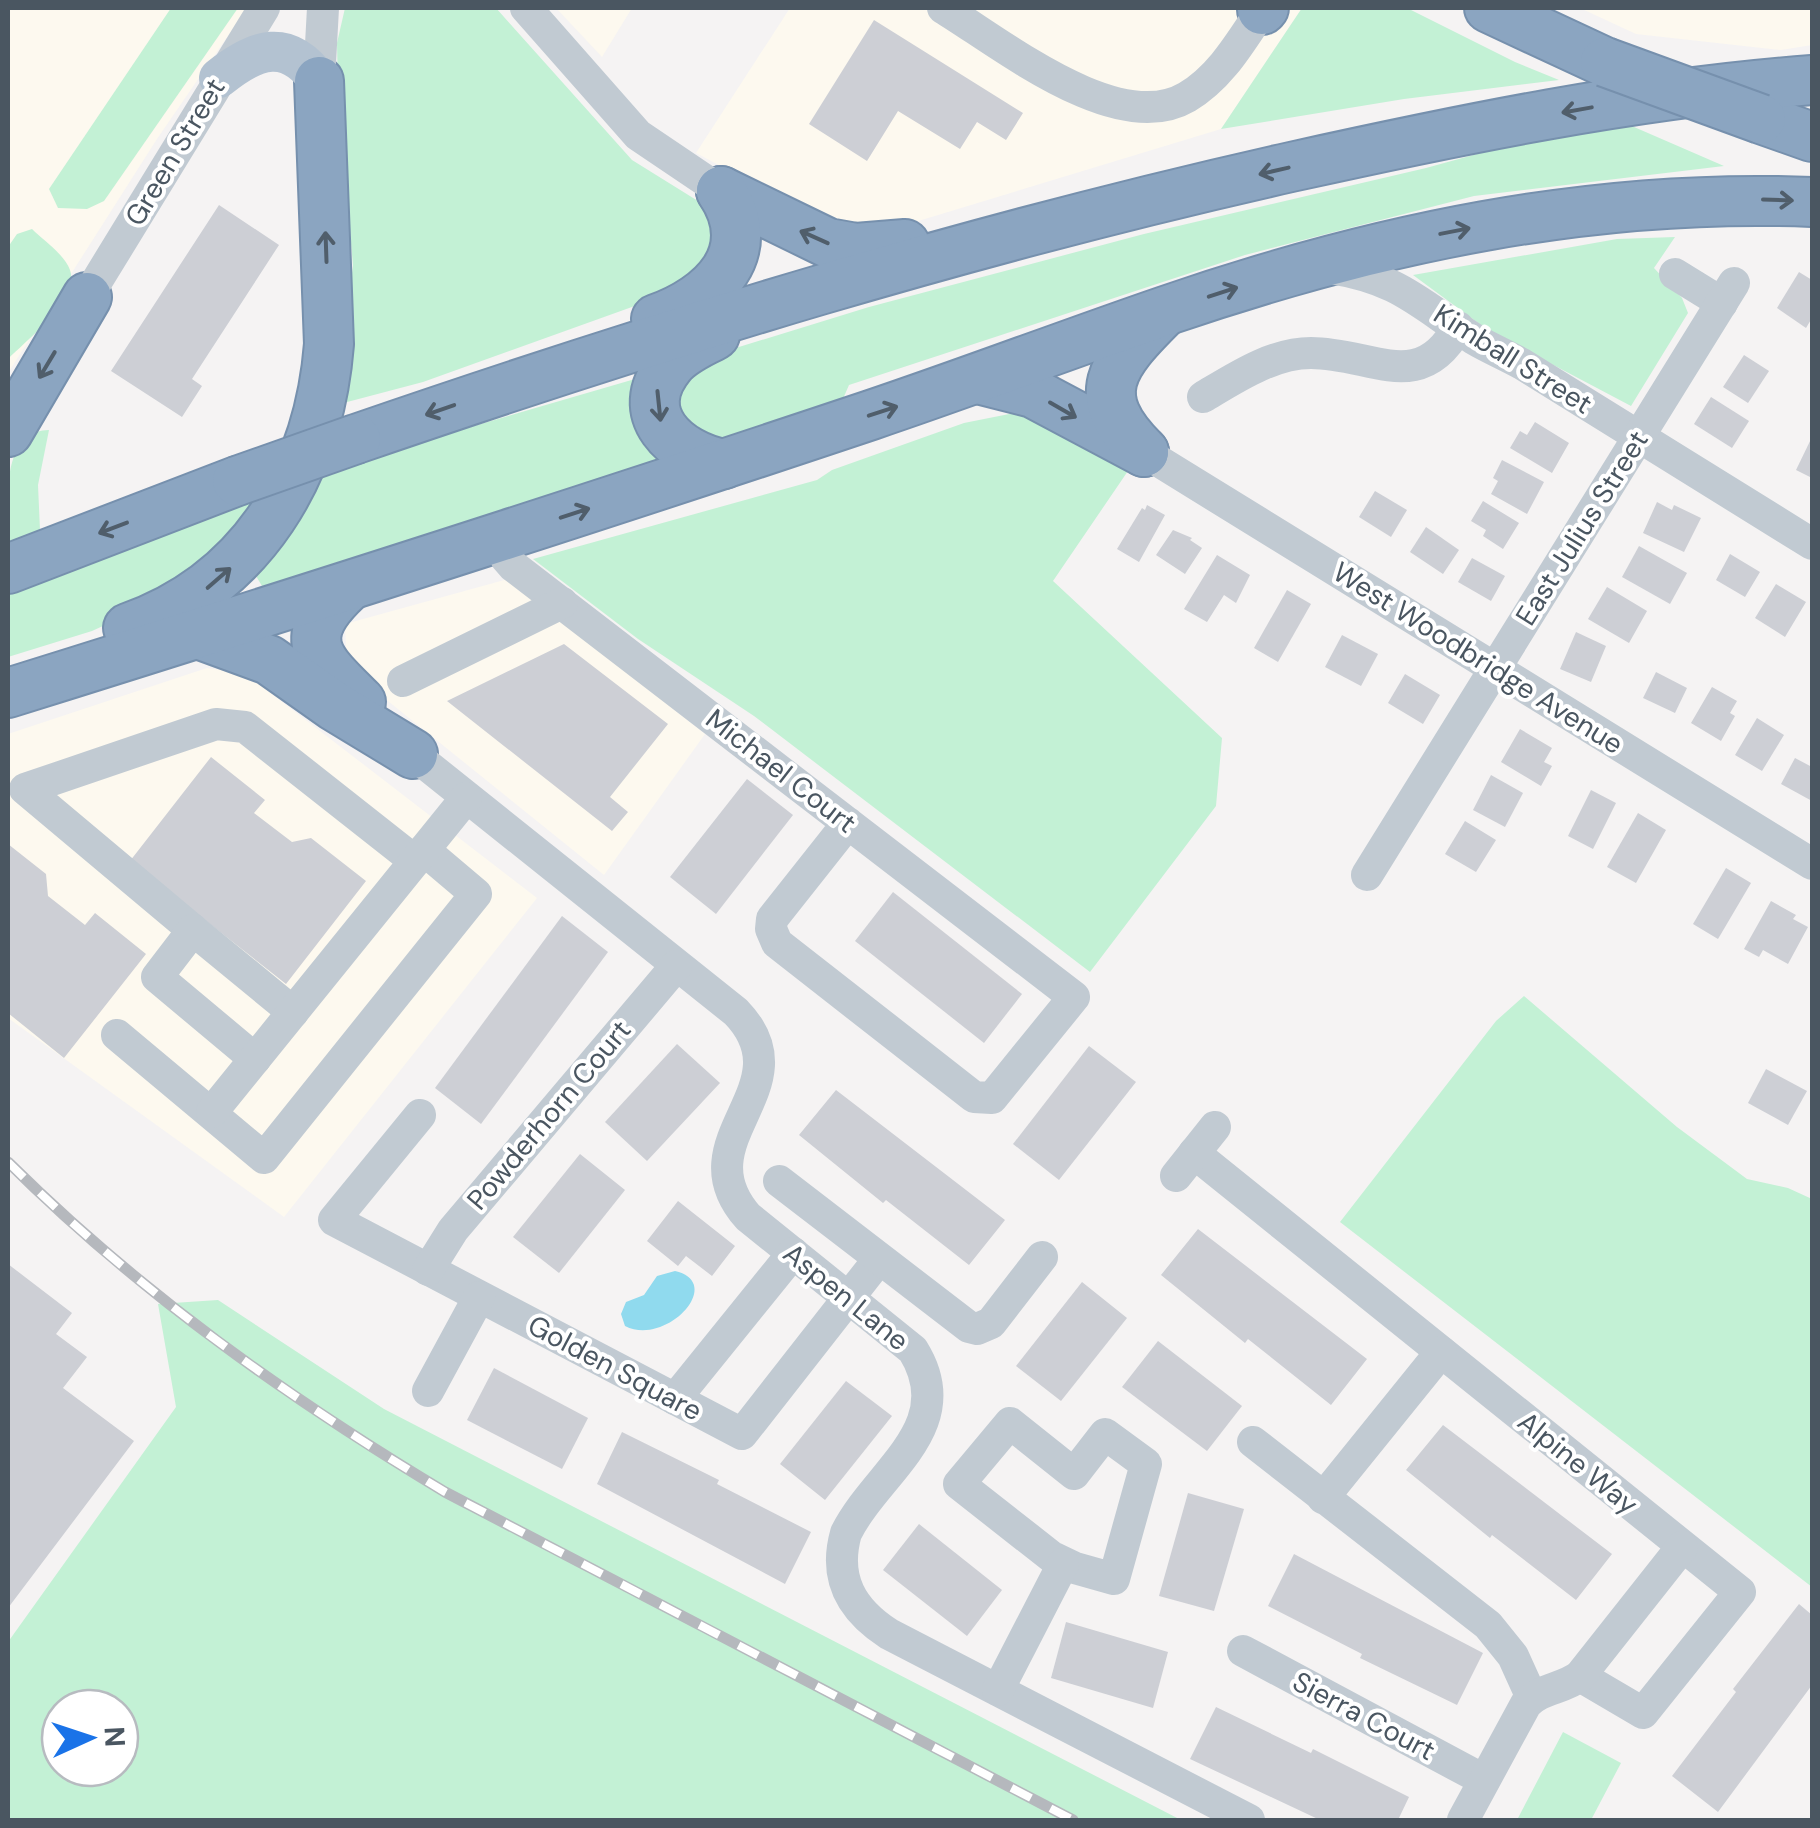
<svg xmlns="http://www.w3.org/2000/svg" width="1820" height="1828" font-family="'DM Sans',sans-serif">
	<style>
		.commercial { fill: #fdf9ef }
		.green { fill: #c3f1d5; fill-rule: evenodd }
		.water { fill: #90daee }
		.building { fill: #cdcfd5 }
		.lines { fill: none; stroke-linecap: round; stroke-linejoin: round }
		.highway-casing { stroke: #7690ad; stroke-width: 52 }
		.minor { stroke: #c1cad2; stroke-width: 32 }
		.major { stroke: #b3c2d1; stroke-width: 40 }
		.highway { stroke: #8ba5c1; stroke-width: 48 }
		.rail-casing { stroke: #b5b8bd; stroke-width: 11 }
		.rail { stroke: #fff; stroke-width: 8; stroke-dasharray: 22; stroke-linecap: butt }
		.highway-bridge-casing { stroke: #7690ad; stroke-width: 52; stroke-linecap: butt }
		.highway-bridge { stroke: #8ba5c1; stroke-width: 48 }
		.oneway { stroke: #505e6b }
		.labels { text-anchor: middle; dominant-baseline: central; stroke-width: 8; stroke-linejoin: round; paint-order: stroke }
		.street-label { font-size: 28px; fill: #4a5661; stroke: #fff }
	</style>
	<rect width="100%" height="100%" fill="#f5f3f3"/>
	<g class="commercial">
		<path d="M8,8H247L157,139L8,373Z"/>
		<path d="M556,8H632L602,57Z"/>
		<path d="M790,8H1302L1221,129L859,239L696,153Z"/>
		<path d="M1580,8H1812V45L1781,50L1636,34Z"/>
		<path d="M508,579L705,734L604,875L347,668L345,624Z"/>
		<path d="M207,668L246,674L537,898L284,1217L8,1018V734Z"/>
	</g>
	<g class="green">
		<path d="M171,8H238L104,201L87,209L58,208L49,189Z"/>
		<path d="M345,8H496L632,160L706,206L721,240L696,284L423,382L332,406L353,266L338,92L337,43Z"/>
		<path d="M1302,8H1407L1515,62L1559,80L1404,99L1221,129Z"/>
		<path d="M1611,117L1724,166L1474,196L1245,255L849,385L839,408L710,447L677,421L674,386L700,359L869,307L1144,234L1426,168Z"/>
		<path d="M32,229C43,240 65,255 70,270C80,298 26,341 8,359V247L17,234Z"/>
		<path d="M1675,237L1654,268L1682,298L1688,313L1631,406L1489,331L1413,275L1617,239Z"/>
		<path d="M635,379L668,463L321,574L262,586L256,576L312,473Z"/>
		<path d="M1030,410L1130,468L1053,581L1222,738L1216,806L1090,972L754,716L638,639L533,559L817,480L832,470L964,423Z"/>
		<path d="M49,430L38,485L40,530L8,543C8,502 0,431 49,430Z"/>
		<path d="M261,493L245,527L140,609L92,631L8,657V583Z"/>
		<path d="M1524,996L1677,1127L1747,1179L1788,1188L1812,1199V1587L1340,1222L1496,1021Z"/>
		<path d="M218,1300L384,1409L1181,1820H8V1642L176,1407L158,1304ZM60,1708H120V1768H60Z"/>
		<path d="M1563,1732L1621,1763L1591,1820H1517Z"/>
	</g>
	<path class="water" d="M675,1271C726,1283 666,1347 625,1326L621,1314L626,1302L644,1295L657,1276Z"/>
	<g class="building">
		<path d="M874,20L1023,113L1006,140L977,122L960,149L898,111L867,161L809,124Z"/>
		<path d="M219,205L279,245L192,379L202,386L182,417L111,371Z"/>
		<path d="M1799,272L1812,280V318L1806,328L1777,308Z"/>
		<path d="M1744,355L1769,371L1748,403L1723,387Z"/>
		<path d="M1711,397L1749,421L1732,448L1694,424Z"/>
		<path d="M1535,422L1569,443L1552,473L1510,448L1520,431L1527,435Z"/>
		<path d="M1812,437V478L1796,470Z"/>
		<path d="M1502,460L1544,482L1527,514L1491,494L1498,481L1493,478Z"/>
		<path d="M1375,491L1407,510L1391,537L1359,517Z"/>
		<path d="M1483,501L1519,523L1503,549L1483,536L1486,530L1471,521Z"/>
		<path d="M1657,502L1672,510L1674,505L1701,518L1684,552L1643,533Z"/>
		<path d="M1147,505L1165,515L1139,562L1117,549L1142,508L1145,510Z"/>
		<path d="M1426,527L1459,550L1443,574L1410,552Z"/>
		<path d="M1173,530L1192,538L1190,540L1202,548L1185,574L1156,555Z"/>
		<path d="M1639,546L1687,573L1670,604L1622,577Z"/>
		<path d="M1730,554L1760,572L1745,597L1716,580Z"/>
		<path d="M1217,555L1250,575L1236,603L1224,595L1207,622L1184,609Z"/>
		<path d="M1472,558L1505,576L1491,601L1458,582Z"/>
		<path d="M1776,584L1806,602L1785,637L1755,618Z"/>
		<path d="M1607,587L1647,611L1629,643L1588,619Z"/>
		<path d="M1287,590L1311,604L1278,662L1254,648Z"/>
		<path d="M1576,632L1606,646L1591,682L1560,669Z"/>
		<path d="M1342,635L1378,654L1361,686L1325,667Z"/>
		<path d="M564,644L668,724L610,797L628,812L612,831L447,701Z"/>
		<path d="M1656,672L1687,688L1675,713L1643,698Z"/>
		<path d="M1405,674L1440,695L1423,724L1388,703Z"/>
		<path d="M1712,687L1737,701L1730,713L1735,716L1721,741L1691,723Z"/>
		<path d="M1757,718L1784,735L1762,771L1735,755Z"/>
		<path d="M1520,729L1552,748L1544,762L1552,766L1541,786L1501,762Z"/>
		<path d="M211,757L265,800L254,813L292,842L311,838L366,881L286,984L130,861Z"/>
		<path d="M1795,758L1812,767V801L1781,784Z"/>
		<path d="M1491,775L1523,793L1505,827L1473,810Z"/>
		<path d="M747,779L793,815L716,914L670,877Z"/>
		<path d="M1591,790L1616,803L1593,849L1568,836Z"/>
		<path d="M1638,813L1666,830L1636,883L1607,867Z"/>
		<path d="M1465,821L1496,840L1476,872L1445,854Z"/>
		<path d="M8,844L46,874L48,896L85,925L95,913L146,954L64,1058L8,1013Z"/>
		<path d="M1726,868L1751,883L1718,939L1693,924Z"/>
		<path d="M893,892L1022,994L984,1043L855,941Z"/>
		<path d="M1771,901L1796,915L1793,919L1808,927L1788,964L1763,950L1759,957L1744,949Z"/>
		<path d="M562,916L608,952L481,1124L435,1088Z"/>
		<path d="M677,1044L720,1083L647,1161L605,1122Z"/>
		<path d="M1089,1046L1136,1082L1059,1180L1013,1144Z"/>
		<path d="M1766,1069L1807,1091L1788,1125L1748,1103Z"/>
		<path d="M836,1090L1005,1220L969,1265L886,1200L883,1203L799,1135Z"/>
		<path d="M580,1154L625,1190L559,1273L513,1237Z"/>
		<path d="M678,1201L735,1246L712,1276L686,1256L678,1266L647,1241Z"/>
		<path d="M1198,1229L1367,1359L1331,1405L1248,1339L1245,1343L1161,1275Z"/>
		<path d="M8,1264L72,1313L56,1334L87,1357L63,1388L134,1441L8,1608Z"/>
		<path d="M1082,1282L1127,1318L1061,1401L1016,1366Z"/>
		<path d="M1158,1341L1242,1406L1207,1451L1122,1387Z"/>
		<path d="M494,1368L588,1418L562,1469L467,1420Z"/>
		<path d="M846,1381L892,1416L825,1500L780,1464Z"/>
		<path d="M1443,1425L1612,1554L1576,1600L1492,1535L1490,1538L1406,1470Z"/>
		<path d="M622,1432L719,1480L717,1484L811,1532L785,1584L597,1484Z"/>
		<path d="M1188,1493L1244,1509L1214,1611L1159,1596Z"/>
		<path d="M919,1524L1002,1590L967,1636L883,1570Z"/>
		<path d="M1294,1554L1483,1653L1457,1705L1360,1658L1362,1654L1268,1606Z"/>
		<path d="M1799,1604L1812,1615V1685L1718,1812L1672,1776L1736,1692L1733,1689Z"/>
		<path d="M1066,1622L1168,1652L1153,1708L1051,1678Z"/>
		<path d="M1216,1707L1311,1753L1313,1749L1409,1797L1398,1820H1320L1190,1759Z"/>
	</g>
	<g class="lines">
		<defs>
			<g id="highway">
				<path d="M1489,8L1605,62"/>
				<path d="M1262,10L1264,8"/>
				<path d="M1761,119L1812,137"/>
				<path d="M721,191L828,243L856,248L905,244"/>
				<path d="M656,319C713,299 762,252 721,191"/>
				<path d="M715,335C699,344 681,351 670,365C630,414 676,455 724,464"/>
				<path d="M978,379L1033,393L1144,452"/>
				<path d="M8,432L87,297"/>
				<path d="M356,439C664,333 974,238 1291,167C1463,129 1637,93 1812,80"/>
				<path d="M1144,452C1086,395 1112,364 1161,315"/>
				<path d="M8,569L237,481"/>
				<path d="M347,588C293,639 318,660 361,702"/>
				<path d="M128,628C253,584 319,472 329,344L319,81"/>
				<path d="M198,634L269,660L334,706L413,754"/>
				<path d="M8,693C296,603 584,511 871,415C969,382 1066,345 1165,311C1374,239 1590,193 1812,202"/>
			</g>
		</defs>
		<use href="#highway" class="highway-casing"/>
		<g class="minor">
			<path d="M526,8L638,135L721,191"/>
			<path d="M943,8C1002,44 1118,138 1187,97C1221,77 1241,41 1262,10"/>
			<path d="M319,81L323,8"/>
			<path d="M1330,268C1400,279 1418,303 1474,339C1489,348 1506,355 1522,364L1812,544"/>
			<path d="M1675,274L1722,303"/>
			<path d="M87,297L264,8"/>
			<path d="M1203,397C1235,378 1272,353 1311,353C1372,353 1420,396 1458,327"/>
			<path d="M1144,452L1812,864"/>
			<path d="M499,538L506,558L513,566L1074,997L992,1098L974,1097L777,943L771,929L772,919L848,823"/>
			<path d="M403,681L562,603"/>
			<path d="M413,754L736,1012C809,1088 679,1139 748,1217L913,1350C961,1427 877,1471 846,1533C833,1579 852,1610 889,1634L1249,1820"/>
			<path d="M1367,875L1734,283"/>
			<path d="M193,930L25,789L216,724L245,727L415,861"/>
			<path d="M117,1035L264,1158L476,894L424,850"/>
			<path d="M255,1059L157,977L193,930L293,1012"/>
			<path d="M212,1112L466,798"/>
			<path d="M420,1115L334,1220L742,1434L879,1259"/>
			<path d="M1194,1153L1740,1592L1643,1713L1580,1676"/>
			<path d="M1176,1176L1215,1127"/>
			<path d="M779,1181L969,1327L977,1329L991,1323L1042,1257"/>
			<path d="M428,1270L453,1230L676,966"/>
			<path d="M428,1391L479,1297"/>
			<path d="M675,1399L793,1253"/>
			<path d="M1010,1423L1074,1474L1105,1434L1146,1464L1114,1579L1075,1568L1052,1557L959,1484Z"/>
			<path d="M1253,1442L1488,1625L1513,1656L1532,1698"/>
			<path d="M1323,1498L1441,1352"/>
			<path d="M1243,1651L1484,1780"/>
			<path d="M998,1690L1063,1564"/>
			<path d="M1463,1820L1526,1704C1541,1688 1563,1689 1580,1676L1682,1547"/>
		</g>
		<path class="major" d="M219,78C256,48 288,37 319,81"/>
		<use href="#highway" class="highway"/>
		<defs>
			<path id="rail" d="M8,1162C139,1292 287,1397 445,1492L1073,1820"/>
		</defs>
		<use href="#rail" class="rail-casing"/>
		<use href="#rail" class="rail"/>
		<defs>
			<g id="highway-bridge">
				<path d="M1605,62L1761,119"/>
				<path d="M237,481L356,439"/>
			</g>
		</defs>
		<use href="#highway-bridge" class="highway-bridge-casing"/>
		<use href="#highway-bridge" class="highway-bridge"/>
	</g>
	<defs><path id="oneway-shaft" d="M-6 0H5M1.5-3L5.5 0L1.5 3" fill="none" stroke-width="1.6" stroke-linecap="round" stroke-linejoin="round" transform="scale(2.5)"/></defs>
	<g class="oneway">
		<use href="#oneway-shaft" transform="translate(1577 110) rotate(170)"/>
		<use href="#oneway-shaft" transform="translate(1274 171) rotate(167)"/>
		<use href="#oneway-shaft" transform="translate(1778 200) rotate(2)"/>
		<use href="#oneway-shaft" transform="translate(1455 231) rotate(-11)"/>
		<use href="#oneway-shaft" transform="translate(814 237) rotate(-156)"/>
		<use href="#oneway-shaft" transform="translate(326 247) rotate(-92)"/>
		<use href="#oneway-shaft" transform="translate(1223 292) rotate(-18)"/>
		<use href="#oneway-shaft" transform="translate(47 365) rotate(121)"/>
		<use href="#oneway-shaft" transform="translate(659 406) rotate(84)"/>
		<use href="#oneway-shaft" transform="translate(440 410) rotate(161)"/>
		<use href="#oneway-shaft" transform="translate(1063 410) rotate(30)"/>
		<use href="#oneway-shaft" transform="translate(883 411) rotate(-18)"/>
		<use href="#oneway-shaft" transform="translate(575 513) rotate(-18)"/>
		<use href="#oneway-shaft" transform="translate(113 528) rotate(159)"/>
		<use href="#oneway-shaft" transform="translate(219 578) rotate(-41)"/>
	</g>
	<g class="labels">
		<g class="street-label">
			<text transform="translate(175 152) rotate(-59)">Green Street</text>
			<text transform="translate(1513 359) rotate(32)">Kimball Street</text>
			<text transform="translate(1582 528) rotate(-58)">East Julius Street</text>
			<text transform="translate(1478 658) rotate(32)">West Woodbridge Avenue</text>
			<text transform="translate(781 771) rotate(38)">Michael Court</text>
			<text transform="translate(549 1115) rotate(-50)">Powderhorn Court</text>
			<text transform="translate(846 1297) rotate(39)">Aspen Lane</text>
			<text transform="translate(615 1368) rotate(28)">Golden Square</text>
			<text transform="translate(1578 1463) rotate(39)">Alpine Way</text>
			<text transform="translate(1364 1716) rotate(28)">Sierra Court</text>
		</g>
	</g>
	<rect width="1820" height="1828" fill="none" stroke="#4a5661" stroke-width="20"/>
	<g transform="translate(90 1738) rotate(87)"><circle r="48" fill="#ffffff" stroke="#b7bbc0" stroke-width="2.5"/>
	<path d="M0-8L18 38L0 25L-18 38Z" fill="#1a73e8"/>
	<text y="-15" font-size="28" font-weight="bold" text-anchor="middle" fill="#4a5661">N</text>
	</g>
</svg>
